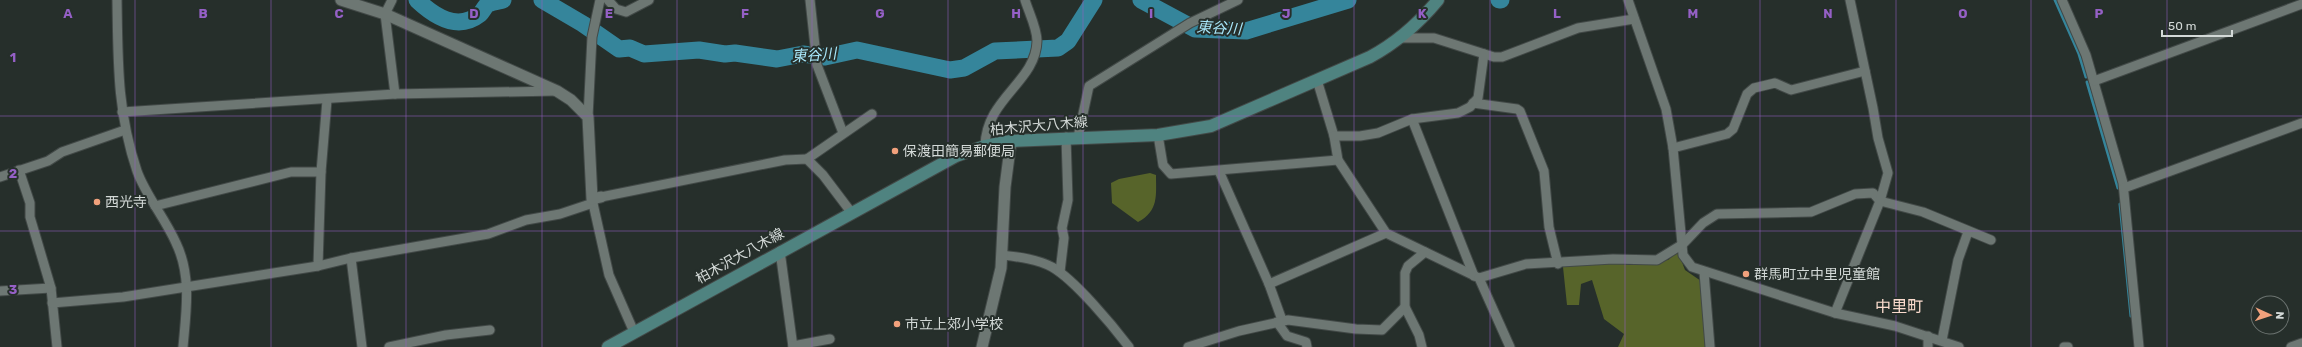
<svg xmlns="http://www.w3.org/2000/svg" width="2302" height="347" font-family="Rubik,'Noto Sans JP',sans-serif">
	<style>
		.forest { fill: #57642a }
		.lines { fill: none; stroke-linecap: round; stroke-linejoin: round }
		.stream { stroke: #35859b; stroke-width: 3 }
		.river { stroke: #35859b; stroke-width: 17 }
		.minor-casing { stroke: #424947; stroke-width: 11 }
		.tertiary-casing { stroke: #424947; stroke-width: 13 }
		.secondary-casing { stroke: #424947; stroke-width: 14 }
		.minor { stroke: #6d7773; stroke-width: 9 }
		.tertiary { stroke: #6d7773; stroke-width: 11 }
		.secondary { stroke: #4f8380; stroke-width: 12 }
		.grid { fill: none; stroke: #9560c6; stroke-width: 1; stroke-opacity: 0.55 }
		.poi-dot { fill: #f1a17c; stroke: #262f2b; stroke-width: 1.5 }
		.labels { text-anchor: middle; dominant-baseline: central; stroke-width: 4; stroke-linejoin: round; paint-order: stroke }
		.street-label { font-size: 14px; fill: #d3d9d7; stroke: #262f2b }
		.poi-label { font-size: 14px; fill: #d3d9d7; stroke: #262f2b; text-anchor: start }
		.water-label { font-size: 15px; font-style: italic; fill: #a9e8fb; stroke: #262f2b }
		.quarter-label { font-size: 16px; fill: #fadbcd; stroke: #262f2b }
		.grid-label { font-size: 13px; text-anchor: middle; font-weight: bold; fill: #9560c6; stroke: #262f2b; stroke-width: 4; stroke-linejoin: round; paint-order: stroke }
	</style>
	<rect width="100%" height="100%" fill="#262f2b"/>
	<g class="forest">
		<path d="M1150,173L1156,175C1156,195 1159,211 1138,222L1112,203L1111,183L1119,179Z"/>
		<path d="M1678,252L1685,270L1701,281L1705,347H1618L1624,334L1604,319L1592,280L1581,284L1579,305H1567L1563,267L1613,262L1630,265L1668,260Z"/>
	</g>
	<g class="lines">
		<g class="stream">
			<path d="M2055,0L2079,54L2086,77"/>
			<path d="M2087,82L2118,188"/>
			<path d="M2120,204L2131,316"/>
		</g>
		<g class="river">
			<path d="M417,0C434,16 457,32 480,14C483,11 485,6 488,4C492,2 499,1 503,0"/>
			<path d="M542,0L583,24L619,49L630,48L644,54L699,50L725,54L735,53L777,59L803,54L825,57L857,50L950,70L964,68L995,51L1058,48L1068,41L1094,0"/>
			<path d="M1141,0L1195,29L1246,31L1348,0"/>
			<path d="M1499,0H1501"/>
		</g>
		<defs>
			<g id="minor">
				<path d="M117,0C118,61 117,112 137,171C146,196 165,218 176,243C192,276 186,312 183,347"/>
				<path d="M392,0L385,14L395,94"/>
				<path d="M608,0L616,9L626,12L649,0"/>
				<path d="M810,0L817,65L843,133"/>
				<path d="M1628,0L1666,109L1673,148L1683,255L1692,267L1835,313L1895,326L1959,347"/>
				<path d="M2062,0L2086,55L2123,183L2139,347"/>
				<path d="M1402,38H1434L1494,57H1502L1578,28L1634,19"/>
				<path d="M1317,80L1334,136L1338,160L1386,233L1479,278L1510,347"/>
				<path d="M2094,81L2302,4"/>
				<path d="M1473,103L1517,109L1520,111L1544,171L1549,227L1558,264"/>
				<path d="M122,112L395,94L556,91"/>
				<path d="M588,117L592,37L600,0"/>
				<path d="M1412,119L1474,276"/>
				<path d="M1158,135L1163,165L1171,174L1338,160"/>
				<path d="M1334,136H1360L1378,133L1412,119L1458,113L1470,107L1478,98L1484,54"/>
				<path d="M1078,137L1089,86L1190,23L1238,0"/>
				<path d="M985,146C986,98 1036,82 1037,41C1037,28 1029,13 1025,0"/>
				<path d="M1673,148L1727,134L1733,129L1747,94L1754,88L1775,83L1791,90L1865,71"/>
				<path d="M807,159L872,114"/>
				<path d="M19,170L30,203V217L51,288L57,347"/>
				<path d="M1219,171L1269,284L1282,320"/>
				<path d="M0,177L48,161L62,152L125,130"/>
				<path d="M2124,188L2302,123"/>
				<path d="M601,197L785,160L807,159L823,175L851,212"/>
				<path d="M592,199L609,275L634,332"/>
				<path d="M155,206L291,172H321"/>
				<path d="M780,251L793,347"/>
				<path d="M1002,255C1019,257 1037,259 1052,267C1075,280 1113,326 1129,347"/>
				<path d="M351,258L362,347"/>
				<path d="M318,266L321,172L327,100"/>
				<path d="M1060,272L1064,238L1062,228L1068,200L1066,137"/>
				<path d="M1704,272L1710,347"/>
				<path d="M1479,278L1526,264L1613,259L1657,260L1683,244L1703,223L1717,214L1811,212L1855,194L1873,193L1880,201L1923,212L1991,240"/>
				<path d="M1269,284L1386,233"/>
				<path d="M0,291L51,288"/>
				<path d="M52,303L123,297L318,266L351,258L488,234L526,220L560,214L593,203"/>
				<path d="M1835,313L1880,201L1888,173L1878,138L1873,108L1850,0"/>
				<path d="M1277,322L1287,336L1306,342L1307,347"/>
				<path d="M1942,340L1958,260L1968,232"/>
				<path d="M793,346L830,339"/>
				<path d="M389,347L446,335L490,330"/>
				<path d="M1188,347L1239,331L1288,320L1356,329L1382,330L1405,307"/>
				<path d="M1422,347L1419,335L1405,307V273L1408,266L1425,252"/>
				<path d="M1928,347V336"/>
				<path d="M2064,347H2068"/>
				<path d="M2291,347L2302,343"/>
			</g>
			<g id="tertiary">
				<path d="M341,0L385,14L557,91L571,100L588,117L592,199L601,197"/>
				<path d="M982,347L1001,268L1005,187L1011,141"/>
			</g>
			<path id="secondary" d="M608,347L956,156L985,146L1011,141L1158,135L1211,126L1370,57C1398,42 1418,24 1438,0"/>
		</defs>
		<use href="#minor" class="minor-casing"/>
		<use href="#tertiary" class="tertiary-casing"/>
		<use href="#secondary" class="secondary-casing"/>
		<use href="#minor" class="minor"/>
		<use href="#tertiary" class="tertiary"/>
		<use href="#secondary" class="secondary"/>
	</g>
	<path class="grid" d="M135,0V347M271,0V347M406,0V347M542,0V347M677,0V347M812,0V347M948,0V347M1083,0V347M1219,0V347M1354,0V347M1490,0V347M1625,0V347M1760,0V347M1896,0V347M2031,0V347M2167,0V347M0,116H2302M0,231H2302"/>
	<g class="poi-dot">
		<circle cx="895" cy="151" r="4"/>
		<circle cx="97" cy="202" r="4"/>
		<circle cx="1746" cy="274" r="4"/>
		<circle cx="897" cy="324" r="4"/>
	</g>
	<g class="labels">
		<g class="street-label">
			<text transform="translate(1039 126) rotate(-5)">柏木沢大八木線</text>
			<text transform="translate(740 256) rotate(-29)">柏木沢大八木線</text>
		</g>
		<g class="poi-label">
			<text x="903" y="151">保渡田簡易郵便局</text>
			<text x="105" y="202">西光寺</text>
			<text x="1754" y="274">群馬町立中里児童館</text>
			<text x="905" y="324">市立上郊小学校</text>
		</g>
		<g class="water-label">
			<text transform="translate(1219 28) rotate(3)">東谷川</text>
			<text transform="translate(814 55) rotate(-4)">東谷川</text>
		</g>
		<g class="quarter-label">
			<text x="1899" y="306">中里町</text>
		</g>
	</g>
	<g class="grid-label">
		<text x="68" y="18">A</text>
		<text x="203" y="18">B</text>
		<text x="339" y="18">C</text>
		<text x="474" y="18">D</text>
		<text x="609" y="18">E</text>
		<text x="745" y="18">F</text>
		<text x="880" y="18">G</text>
		<text x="1016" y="18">H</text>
		<text x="1151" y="18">I</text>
		<text x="1286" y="18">J</text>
		<text x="1422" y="18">K</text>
		<text x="1557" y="18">L</text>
		<text x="1693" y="18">M</text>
		<text x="1828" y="18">N</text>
		<text x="1963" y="18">O</text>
		<text x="2099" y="18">P</text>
		<text x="13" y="62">1</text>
		<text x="13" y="178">2</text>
		<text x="13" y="294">3</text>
	</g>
	<g transform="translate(2270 315) rotate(93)"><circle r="19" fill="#262f2b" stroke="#6b7370"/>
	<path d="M0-3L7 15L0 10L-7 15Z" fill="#f1a17c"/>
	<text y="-6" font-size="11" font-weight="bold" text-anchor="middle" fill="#d3d9d7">N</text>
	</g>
	<path d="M2162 30v6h70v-6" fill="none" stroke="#d3d9d7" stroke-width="2"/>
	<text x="2168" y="30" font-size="12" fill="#d3d9d7" stroke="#262f2b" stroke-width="3" paint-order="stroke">50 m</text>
</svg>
